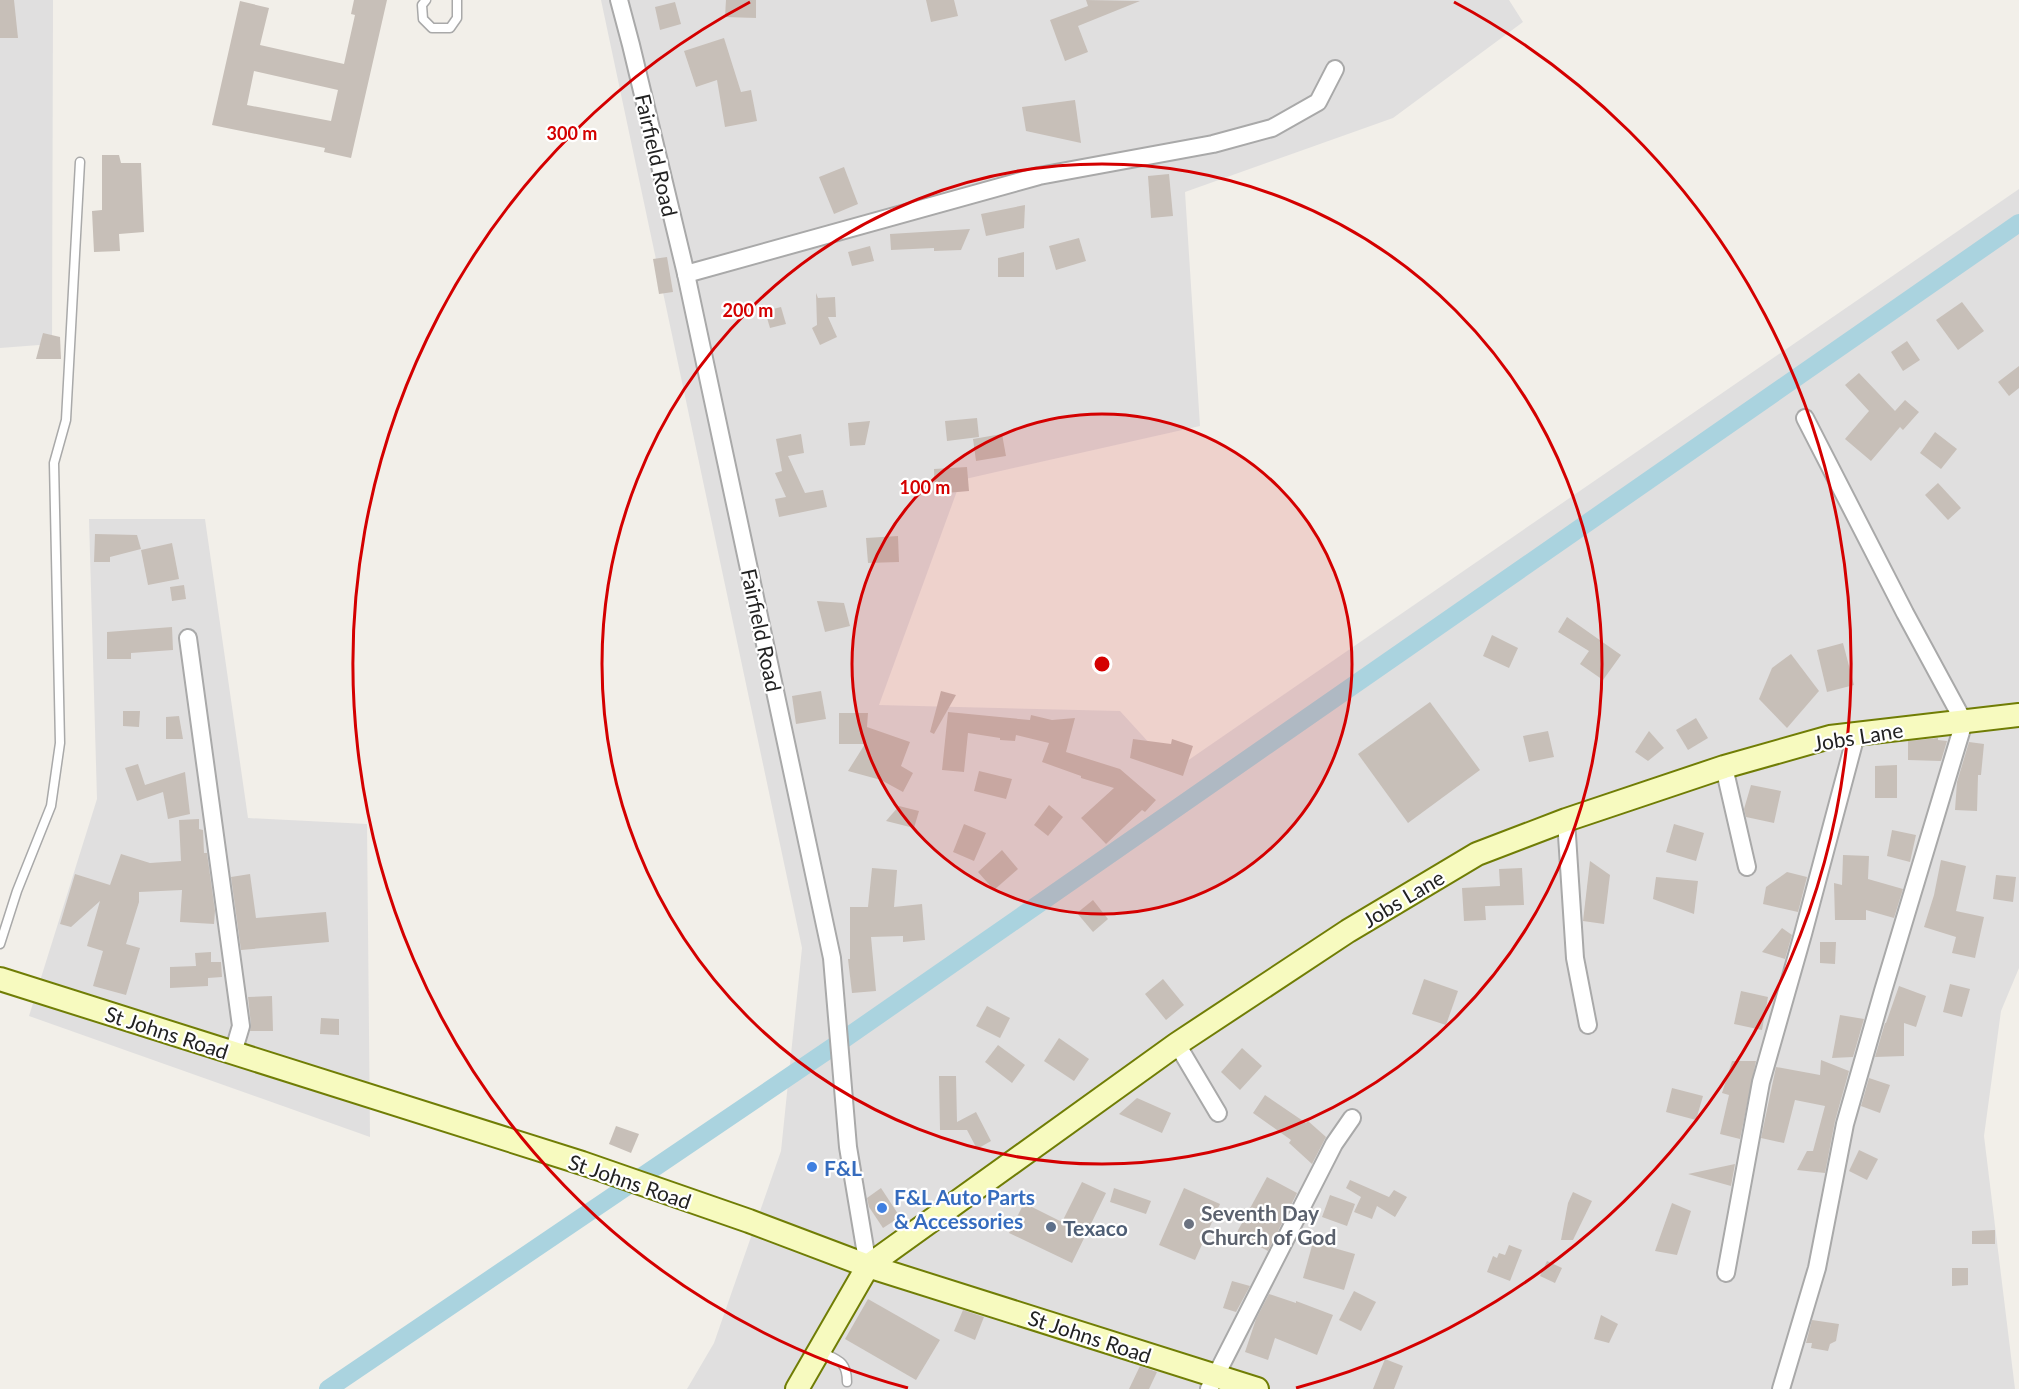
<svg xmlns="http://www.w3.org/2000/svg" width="2019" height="1389" font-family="Lato,sans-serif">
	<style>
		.residential { fill: #e0dfdf }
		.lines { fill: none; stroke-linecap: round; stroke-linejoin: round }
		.canal { stroke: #aad3df; stroke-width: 18 }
		.building { fill: #c7bfb8; fill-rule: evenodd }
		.lane-casing { stroke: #a9a9a9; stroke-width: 11 }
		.street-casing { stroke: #a9a9a9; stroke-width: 20 }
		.secondary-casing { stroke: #707d05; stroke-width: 26 }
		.lane { stroke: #fff; stroke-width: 8 }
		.street { stroke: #fff; stroke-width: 16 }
		.secondary { stroke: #f7fabf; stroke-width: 22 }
		.ring { fill: none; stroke: #d40000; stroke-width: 3 }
		.shop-dot { fill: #3f7fe0; stroke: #fff; stroke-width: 2 }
		.worship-dot { fill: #6b7280; stroke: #fff; stroke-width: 2 }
		.service-dot { fill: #5c6f8a; stroke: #fff; stroke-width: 2 }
		.labels { text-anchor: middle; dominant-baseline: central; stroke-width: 4.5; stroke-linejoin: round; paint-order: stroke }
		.street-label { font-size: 21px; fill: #222; stroke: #fff }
		.shop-label { font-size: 21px; font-weight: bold; fill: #366cbe; stroke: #fff; text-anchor: start }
		.worship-label { font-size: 21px; font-weight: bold; fill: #5b616d; stroke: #fff; text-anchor: start }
		.service-label { font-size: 21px; font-weight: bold; fill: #4e5e75; stroke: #fff; text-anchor: start }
		.centre { fill: #d40000; stroke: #fff; stroke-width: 3 }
		.ring-label { font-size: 18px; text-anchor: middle; font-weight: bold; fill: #d40000; stroke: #fff; stroke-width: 4.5; stroke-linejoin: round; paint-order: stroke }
	</style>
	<rect width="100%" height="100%" fill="#f2efe9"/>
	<g class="residential">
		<path d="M0,0H53L52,344L0,348Z"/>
		<path d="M601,0H1509L1523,22L1393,118L1185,192L1200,426L961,480L879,705L1120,711L1174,770L2019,189V968L2001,1011L1984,1136L2015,1389H687L714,1343L781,1151L802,948Z"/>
		<path d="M89,519H205L248,818L367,824L370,1137L29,1016L97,799Z"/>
	</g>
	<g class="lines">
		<path class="canal" d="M328,1389L840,1042L2019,223"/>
	</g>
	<g class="building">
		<path d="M0,0H14L18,38H0Z"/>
		<path d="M354,0H387L351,158L324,152L325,148L212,125L240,1L269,8L260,45L344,64L355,15L351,14ZM254,71L338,90L331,121L247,105Z"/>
		<path d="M726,0H756V18L725,17Z"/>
		<path d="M926,0H954L958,16L931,22Z"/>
		<path d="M1086,0L1140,1L1078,26L1088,52L1065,61L1050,20L1088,6Z"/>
		<path d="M675,2L681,24L660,30L655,7Z"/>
		<path d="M724,38L741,92L751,90L757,121L725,127L717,80L696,87L684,51Z"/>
		<path d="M1075,100L1081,143L1026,131L1022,107Z"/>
		<path d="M102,155H119L121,163H141L144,232L119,234L120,251L94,252L92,211L102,210Z"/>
		<path d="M844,167L858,204L834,214L819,177Z"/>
		<path d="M1169,174L1173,216L1151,218L1148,176Z"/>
		<path d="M1025,205L1024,228L986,236L981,214Z"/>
		<path d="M970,229L961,250L934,251V248L891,250L890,234Z"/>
		<path d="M1079,238L1086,261L1056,270L1049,246Z"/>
		<path d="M870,246L874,261L852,266L848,252Z"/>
		<path d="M1024,252V277H998V258Z"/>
		<path d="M667,257L673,292L659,294L653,259Z"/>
		<path d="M816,293L818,298L835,297L836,317H828L837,337L820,345L812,328L817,325Z"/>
		<path d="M1962,302L1984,331L1958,350L1936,320Z"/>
		<path d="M781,307L786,324L770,328L765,311Z"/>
		<path d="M43,333L60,337L61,359H36Z"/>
		<path d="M1907,341L1920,360L1903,371L1891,352Z"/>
		<path d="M2019,366V388L2009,396L1998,382Z"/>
		<path d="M1859,373L1895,411L1905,400L1919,412L1903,430L1900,427L1871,461L1845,439L1869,411L1845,385Z"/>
		<path d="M977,418L979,437L947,441L945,421Z"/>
		<path d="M870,421L865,445L850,446L848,423Z"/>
		<path d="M1935,432L1957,449L1941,469L1920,453Z"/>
		<path d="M801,434L804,453L788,456L805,493L823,490L827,507L779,517L775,499L786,497L775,473L782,471L776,439Z"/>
		<path d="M1002,434L1006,456L976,461L973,439Z"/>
		<path d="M967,467L969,491L935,494L934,469Z"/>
		<path d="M1938,483L1961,508L1948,520L1925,495Z"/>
		<path d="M95,534L137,535L141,549L110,557V562H94Z"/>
		<path d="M898,536L899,562L868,563L866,538Z"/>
		<path d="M172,543L179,579L148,585L141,550Z"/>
		<path d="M184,585L186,599L172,601L170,587Z"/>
		<path d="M817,601L844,603L850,626L825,632Z"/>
		<path d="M1567,617L1621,655L1603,680L1580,664L1589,651L1558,632Z"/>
		<path d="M172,627L173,650L131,653V659H107V632Z"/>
		<path d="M1492,635L1518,648L1509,668L1483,656Z"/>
		<path d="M1843,643L1854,685L1827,692L1817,650Z"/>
		<path d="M1791,654L1819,691L1787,728L1759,699L1772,668Z"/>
		<path d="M821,691L826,719L796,724L792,696Z"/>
		<path d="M941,691L956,695L934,734L930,732Z"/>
		<path d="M1430,702L1480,770L1408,823L1358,754Z"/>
		<path d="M123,711H140L139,727L123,726Z"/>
		<path d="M948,712L1030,720L1031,715L1052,720L1075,718L1066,752L1120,769L1156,800L1145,812L1142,810L1106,844L1081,818L1114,788L1081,778V776L1042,762L1049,743L1016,735L1015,741L1000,740V738L968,733L964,772L942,770Z"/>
		<path d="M839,713H868L867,727L910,742L901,766L913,773L903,792L881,780L848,771L865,744H839Z"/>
		<path d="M179,716L183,739H166V717Z"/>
		<path d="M1696,718L1708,738L1688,750L1676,730Z"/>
		<path d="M1548,731L1554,757L1529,762L1523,736Z"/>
		<path d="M1649,731L1664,748L1648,761L1635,752Z"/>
		<path d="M1938,738V740L1947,741L1941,761L1908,760V741Z"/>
		<path d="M1133,739L1171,744L1172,739L1193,746L1183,776L1130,758Z"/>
		<path d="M1969,742L1984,744L1981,775H1978L1977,811L1955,810L1957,782Z"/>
		<path d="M138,764L145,785L185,772L190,814L168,819L163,792L137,801L125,768Z"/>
		<path d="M1897,765V798H1875V766Z"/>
		<path d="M979,771L1012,779L1006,799L974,791Z"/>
		<path d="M1751,785L1781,791L1774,823L1746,817L1744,809Z"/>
		<path d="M1049,805L1063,817L1048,836L1034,825Z"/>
		<path d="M899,806L919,811L914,828L886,821Z"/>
		<path d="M199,819V829L203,830L204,853H207L215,911L214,924L180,922L182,890L139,892V902L126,944L140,948L126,995L93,986L103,951L87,946L100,901L71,927L60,924L75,874L110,885L121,854L150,863L181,861L179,820Z"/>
		<path d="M964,824L986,833L974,861L953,852Z"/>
		<path d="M1674,824L1704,833L1696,861L1666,852Z"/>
		<path d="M1892,830L1916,835L1910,862L1887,856Z"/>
		<path d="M1002,850L1018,869L994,890L978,872Z"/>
		<path d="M1843,855L1869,856L1868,879L1903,889L1894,918L1866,910V920H1835L1834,883L1842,885Z"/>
		<path d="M1941,860L1966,866L1956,911L1984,917L1975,958L1952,953L1956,937L1924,927L1934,895Z"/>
		<path d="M1590,861L1610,875L1604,924L1583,921Z"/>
		<path d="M872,868L897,870L894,907L922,904L925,940L903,942V936L871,937L876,991L852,993L848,959H850V907H868Z"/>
		<path d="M1522,868L1524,905L1485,906L1486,920L1464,921L1462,888L1500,886L1499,869Z"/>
		<path d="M1787,872L1807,877L1798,912L1763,904L1766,887Z"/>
		<path d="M250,874L256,918L326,912L329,942L241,950L231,877Z"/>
		<path d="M1996,875L2016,877L2013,902L1993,899Z"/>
		<path d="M1656,877L1698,881L1694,914L1653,899Z"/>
		<path d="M1093,900L1108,919L1093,932L1077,913Z"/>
		<path d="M1782,928L1792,935L1785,959L1762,952Z"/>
		<path d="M1820,942H1836L1835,964L1820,963Z"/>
		<path d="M211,952V962H221L222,977L208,978V986L170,988V967L196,966L195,953Z"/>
		<path d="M1163,979L1184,1005L1166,1020L1145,994Z"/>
		<path d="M1424,979L1458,991L1446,1025L1412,1014Z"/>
		<path d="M1950,984L1970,989L1962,1017L1943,1012Z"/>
		<path d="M1899,986L1926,996L1916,1027L1904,1023V1056L1875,1057L1885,1023H1886Z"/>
		<path d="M1741,991L1768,997L1762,1030L1734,1024Z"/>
		<path d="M272,996L273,1031H250L251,1025L248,997Z"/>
		<path d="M987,1006L1010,1018L1000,1038L976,1026Z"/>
		<path d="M1840,1015L1864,1019L1853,1057L1832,1058Z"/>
		<path d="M321,1018L339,1019V1035L320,1034Z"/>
		<path d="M1059,1038L1089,1059L1074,1081L1044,1061Z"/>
		<path d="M998,1045L1025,1065L1012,1083L985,1062Z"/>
		<path d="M1242,1048L1262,1066L1240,1090L1221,1072Z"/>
		<path d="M1821,1060L1849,1071L1835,1121L1825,1173L1797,1170L1807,1151H1813L1825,1106L1795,1100L1784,1143L1761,1138L1776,1067L1820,1075Z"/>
		<path d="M1732,1061H1756L1740,1139L1720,1134L1729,1095L1722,1093Z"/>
		<path d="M939,1076H956L957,1122L976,1112L991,1141L977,1149L967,1130H940Z"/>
		<path d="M1869,1078L1890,1085L1880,1113L1861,1106Z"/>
		<path d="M1672,1088L1703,1096L1696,1120L1666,1112Z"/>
		<path d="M1265,1095L1306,1123L1308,1121L1326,1137L1312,1164L1289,1143L1291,1140L1253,1113Z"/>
		<path d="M1137,1098L1171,1113L1162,1133L1119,1114Z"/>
		<path d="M616,1126L639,1134L631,1153L609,1144Z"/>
		<path d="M1859,1150L1878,1159L1867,1180L1849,1171Z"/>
		<path d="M1735,1164L1731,1186L1688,1174Z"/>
		<path d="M1267,1177L1297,1193L1268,1251L1236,1234Z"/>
		<path d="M1350,1180L1389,1197L1394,1190L1407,1197L1395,1217L1377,1206L1372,1219L1354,1212L1361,1197L1346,1188Z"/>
		<path d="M1082,1182L1106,1193L1072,1263L1009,1233L1024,1203L1062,1222Z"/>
		<path d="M881,1188L900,1217L883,1228L869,1207L867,1198Z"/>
		<path d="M1114,1188L1151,1201L1146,1214L1110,1202Z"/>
		<path d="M1184,1188L1220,1204L1195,1260L1159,1245Z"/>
		<path d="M1573,1192L1592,1201L1573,1240H1561L1568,1203Z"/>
		<path d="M1330,1195L1355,1204L1347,1226L1322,1217Z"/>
		<path d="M1672,1203L1691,1211L1677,1255L1655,1251Z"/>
		<path d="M1995,1230V1244H1972V1231Z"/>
		<path d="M1313,1242L1355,1254L1344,1290L1303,1278Z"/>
		<path d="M1509,1245L1522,1250L1510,1281L1487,1272L1493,1256L1497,1258L1499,1253L1505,1255Z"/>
		<path d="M1547,1261L1562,1268L1555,1283L1540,1276Z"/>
		<path d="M1952,1268H1968V1285L1952,1286Z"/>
		<path d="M1232,1281L1250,1286L1236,1312L1223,1308Z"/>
		<path d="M1354,1291L1376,1302L1361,1331L1339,1320Z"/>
		<path d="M1269,1294L1296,1303V1301L1333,1315L1317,1355L1275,1338L1268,1360L1245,1352L1256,1319Z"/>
		<path d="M868,1299L940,1340L916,1380L845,1339Z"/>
		<path d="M963,1310L984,1317L975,1340L954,1331Z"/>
		<path d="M1601,1315L1618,1324L1609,1343L1594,1339Z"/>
		<path d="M1812,1320L1839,1324L1836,1341L1830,1344L1828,1351L1811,1348L1812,1343H1806Z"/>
		<path d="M1385,1359L1403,1366L1394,1389H1373Z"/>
		<path d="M1140,1366L1157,1372L1149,1389H1129Z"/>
	</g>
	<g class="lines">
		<defs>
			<g id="lane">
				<path d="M426,0L422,5L423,19L432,28H450L457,18V0"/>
				<path d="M0,944L17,891L51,806L60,743L54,463L66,420L80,162"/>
				<path d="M821,1352C838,1360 847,1361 847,1382"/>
			</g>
			<g id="street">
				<path d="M619,0L631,45L686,274L832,958L848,1147L868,1266"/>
				<path d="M686,274L1039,176L1213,144L1272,128L1318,102L1335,69"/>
				<path d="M188,638L241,1026L233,1053"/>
				<path d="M1724,767L1747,867"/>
				<path d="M1566,820L1575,958L1588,1025"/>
				<path d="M1177,1044L1218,1113"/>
				<path d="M1726,1273L1761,1082L1803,934L1856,735"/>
				<path d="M1209,1389L1334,1144L1352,1118"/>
				<path d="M1781,1389L1817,1268L1845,1124L1883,991L1964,722L1905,613L1805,418"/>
			</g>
			<g id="secondary">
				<path d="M0,979L582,1163L749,1221L868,1266L1257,1389"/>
				<path d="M797,1389L868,1266L1177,1044L1348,931L1477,854L1566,820L1724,767L1830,737L2019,715"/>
			</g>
		</defs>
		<use href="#lane" class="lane-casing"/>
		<use href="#street" class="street-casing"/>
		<use href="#secondary" class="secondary-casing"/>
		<use href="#lane" class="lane"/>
		<use href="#street" class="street"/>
		<use href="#secondary" class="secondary"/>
	</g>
	<circle cx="1102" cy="664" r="250" fill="#d40000" fill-opacity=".12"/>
	<g class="ring">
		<circle cx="1102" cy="664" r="250"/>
		<circle cx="1102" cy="664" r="500"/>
		<path d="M908 1388A750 750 0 0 1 750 2M1454 2A750 750 0 0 1 1296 1388"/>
	</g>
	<g class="shop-dot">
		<circle cx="812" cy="1167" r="6"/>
		<circle cx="882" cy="1208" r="6"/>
	</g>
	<circle class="worship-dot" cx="1189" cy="1224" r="6"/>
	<circle class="service-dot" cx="1051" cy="1227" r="6"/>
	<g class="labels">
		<g class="street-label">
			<text transform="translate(657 155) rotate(77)">Fairfield Road</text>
			<text transform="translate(762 630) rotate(78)">Fairfield Road</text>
			<text transform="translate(1858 736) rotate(-9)">Jobs Lane</text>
			<text transform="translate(1403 898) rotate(-31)">Jobs Lane</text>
			<text transform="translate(167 1032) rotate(18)">St Johns Road</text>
			<text transform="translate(630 1181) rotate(19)">St Johns Road</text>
			<text transform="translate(1090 1336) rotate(18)">St Johns Road</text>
		</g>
		<g class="shop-label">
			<text x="824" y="1167">F&amp;L</text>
			<text x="894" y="1196">F&amp;L Auto Parts<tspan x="894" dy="24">&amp; Accessories</tspan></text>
		</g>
		<g class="worship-label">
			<text x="1201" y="1212">Seventh Day<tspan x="1201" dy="24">Church of God</tspan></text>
		</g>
		<g class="service-label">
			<text x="1063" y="1227">Texaco</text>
		</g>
	</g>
	<circle cx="1102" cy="664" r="9" class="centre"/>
	<g class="ring-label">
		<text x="572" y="140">300 m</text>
		<text x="748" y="317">200 m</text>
		<text x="925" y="494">100 m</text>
	</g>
</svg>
